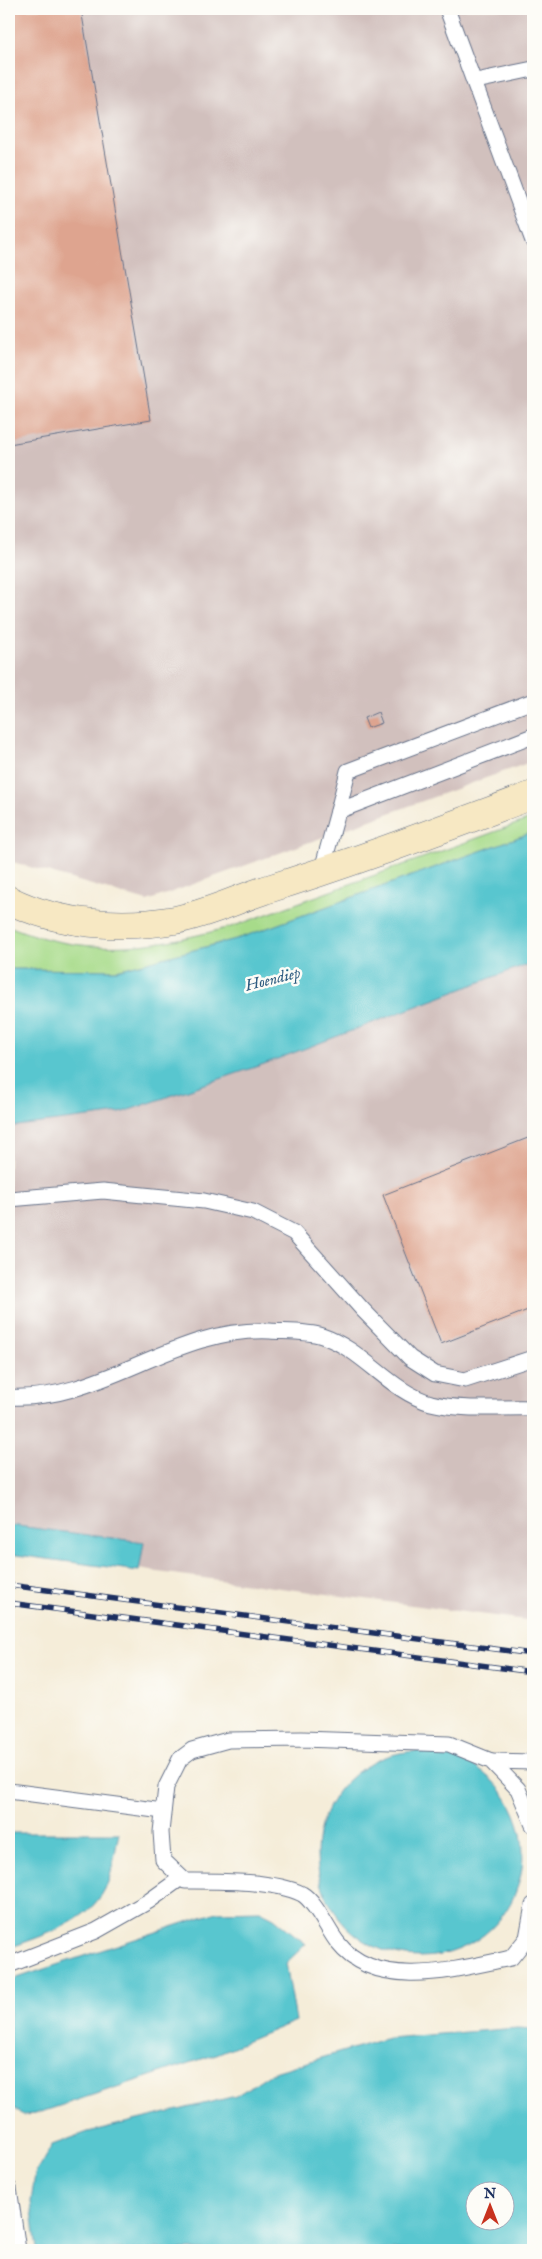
<svg xmlns="http://www.w3.org/2000/svg" width="542" height="2259" font-family="'IM FELL English',serif">
	<style>
		.industrial { fill: #d1c0bd }
		.green { fill: #a7db8a; stroke: #618574 }
		.water { fill: #59c6cf; stroke: #3a7a96; fill-rule: evenodd }
		.building { fill: #dea48f }
		.lines { fill: none; stroke-linecap: round; stroke-linejoin: round }
		.lane-casing { stroke: #677289; stroke-width: 17 }
		.secondary-casing { stroke: #677289; stroke-width: 29 }
		.lane { stroke: #fff; stroke-width: 15 }
		.secondary { stroke: #f7e8c3; stroke-width: 28 }
		.rail-casing { stroke: #1b2f5e; stroke-width: 5.5 }
		.rail { stroke: #fdfcf7; stroke-width: 4; stroke-dasharray: 11; stroke-linecap: butt }
		.labels { text-anchor: middle; dominant-baseline: central; stroke-width: 5; stroke-linejoin: round; paint-order: stroke }
		.water-label { font-size: 16px; font-style: italic; fill: #2e5c80; stroke: #fdfcf7 }
	</style>
	<rect width="100%" height="100%" fill="#fdfcf7"/>
	<filter id="ink" filterUnits="userSpaceOnUse"><feTurbulence type="fractalNoise" baseFrequency=".02" numOctaves="2"/><feDisplacementMap in="SourceGraphic" scale="10" xChannelSelector="R" yChannelSelector="G"/><feConvolveMatrix kernelMatrix="1 2 1 2 8 2 1 2 1" color-interpolation-filters="sRGB"/></filter>
	<filter id="wash" filterUnits="userSpaceOnUse"><feTurbulence type="fractalNoise" baseFrequency=".0096" numOctaves="4" result="noise"/><feDisplacementMap in="SourceGraphic" scale="20" xChannelSelector="R" yChannelSelector="G"/><feGaussianBlur stdDeviation="1.12" result="paint"/><feColorMatrix in="noise" values="0 0 0 0 0 0 0 0 0 0 0 0 0 0 0 0 0 1.4 0 .05"/><feComposite in="paint" operator="in"/></filter>
	<g filter="url(#wash)">
		<rect width="100%" height="100%" fill="#f5edd9"/>
		<g class="industrial">
			<path d="M9,9H533V761L147,901L9,861Z"/>
			<path d="M533,954V1621L158,1572L9,1549V1101Z"/>
		</g>
		<path class="green" d="M533,818V832L240,938L117,970L9,969V926C87,959 155,947 234,926Z"/>
		<g class="water">
			<path d="M533,832V962L264,1064L120,1113L9,1127V969L117,970L240,938Z"/>
			<path d="M9,1525L144,1542L139,1571L9,1554Z"/>
			<circle cx="420" cy="1854" r="103"/>
			<path d="M9,1833H119C115,1851 113,1873 105,1889C88,1923 41,1936 9,1948Z"/>
			<path d="M260,1911L274,1918L306,1944L286,1963L296,2021L214,2055L35,2114L23,2115L10,2105L9,1985L17,1978L217,1912Z"/>
			<path d="M518,2028L533,2029V2250H37L31,2202L35,2174L52,2145L88,2132L236,2096L271,2073L388,2038ZM474,2192H504V2222H474Z"/>
		</g>
		<g id="blocks">
			<g class="building">
				<path d="M9,9H81L151,420L9,444Z"/>
				<path d="M378,712L382,723L368,728L364,718Z"/>
				<path d="M533,1136V1308L441,1344L383,1195Z"/>
			</g>
		</g>
	</g>
	<g filter="url(#ink)">
		<use href="#blocks" fill-opacity="0" stroke="#677289" stroke-width="1"/>
		<g class="lines">
			<defs>
				<g id="lane">
					<path d="M447,9L533,241"/>
					<path d="M476,81L533,69"/>
					<path d="M338,811L348,771L533,701"/>
					<path d="M321,873L338,811L533,736"/>
					<path d="M9,1199L103,1191L204,1201L253,1212L294,1233L363,1310L410,1358L435,1374L465,1380L533,1358"/>
					<path d="M9,1397C103,1402 172,1327 270,1331C286,1332 308,1331 322,1336C364,1350 389,1391 431,1403C463,1411 501,1407 533,1408"/>
					<path d="M491,1761L533,1762"/>
					<path d="M9,1791L163,1811"/>
					<path d="M533,1825L518,1789L491,1761L449,1744L302,1739L228,1740L192,1750L180,1759L166,1787L161,1832L163,1860L185,1881C216,1881 274,1880 302,1894C316,1902 328,1931 338,1943C377,1993 461,1968 511,1958L527,1938L533,1905"/>
					<path d="M9,1965L96,1931L149,1901L181,1878"/>
					<path d="M9,2188L18,2250"/>
				</g>
				<path id="secondary" d="M9,900C59,925 121,929 175,920C207,914 235,900 265,890C356,862 444,828 533,795"/>
			</defs>
			<use href="#lane" class="lane-casing"/>
			<use href="#secondary" class="secondary-casing"/>
			<use href="#lane" class="lane"/>
			<use href="#secondary" class="secondary"/>
			<defs>
				<g id="rail">
					<path d="M9,1585L533,1654"/>
					<path d="M9,1603L533,1672"/>
				</g>
			</defs>
			<use href="#rail" class="rail-casing"/>
			<use href="#rail" class="rail"/>
		</g>
	</g>
	<g class="labels">
		<g class="water-label">
			<text transform="translate(273 980) rotate(-14)">Hoendiep</text>
		</g>
	</g>
	<rect width="542" height="2259" fill="none" stroke="#fdfcf7" stroke-width="30"/>
	<g transform="translate(490 2206)"><circle r="24" fill="#fdfcf7" stroke="#a3aaba"/>
	<path d="M0-4L9 19L0 12L-9 19Z" fill="#c8321e"/>
	<text y="-8" font-size="14" font-weight="bold" text-anchor="middle" fill="#1b2f5e">N</text>
	</g>
</svg>
